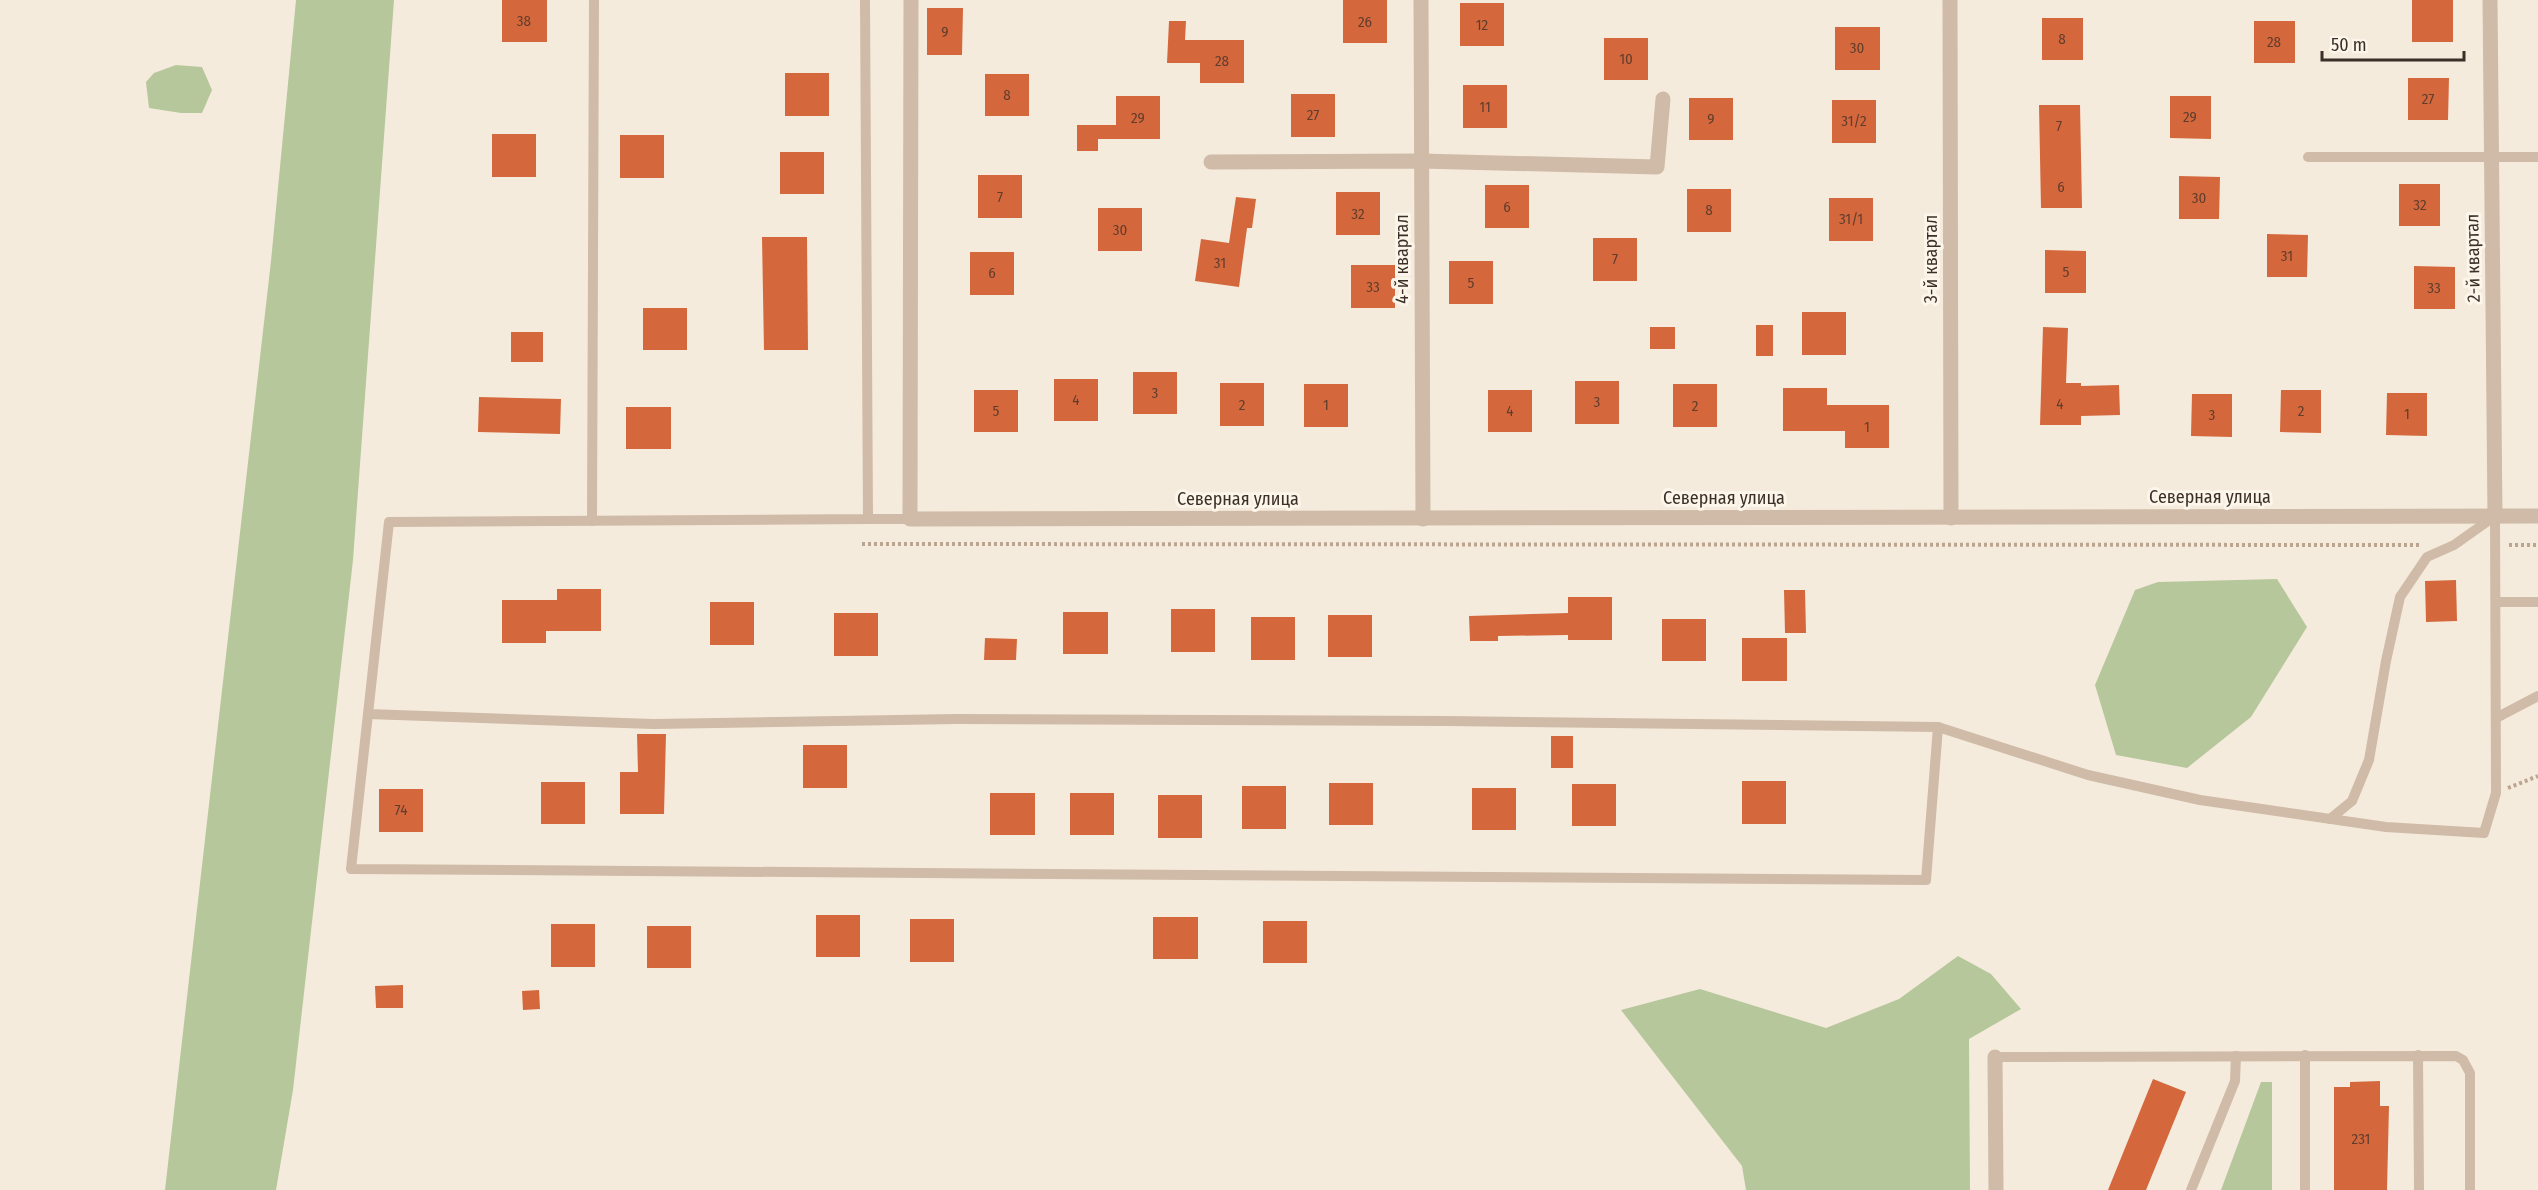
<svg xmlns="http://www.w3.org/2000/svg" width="2538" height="1190" font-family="'Fira Sans Condensed',sans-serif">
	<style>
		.green { fill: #b6c79b }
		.building { fill: #d4683c }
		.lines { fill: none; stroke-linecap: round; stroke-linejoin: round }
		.path { stroke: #bba591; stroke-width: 4; stroke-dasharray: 3 3; stroke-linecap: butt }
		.service { stroke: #cfbba7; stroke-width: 10 }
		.minor { stroke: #cfbba7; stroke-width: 15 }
		.labels { text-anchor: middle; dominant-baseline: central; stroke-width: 6; stroke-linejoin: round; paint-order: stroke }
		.number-label { font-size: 15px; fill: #613d2d }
		.street-label { font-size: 18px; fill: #3b2f28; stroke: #fcf5ea }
	</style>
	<rect width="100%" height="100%" fill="#f5ebdd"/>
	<g class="green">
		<path d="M296,0H394L353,560L293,1090L276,1190H165L271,261Z"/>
		<path d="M176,65L202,67L212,90L202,113H181L149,108L146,82L154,73Z"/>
		<path d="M2277,579L2307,627L2251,717L2187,768L2116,755L2095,685L2135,590L2158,582Z"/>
		<path d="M1958,956L1991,974L2021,1009L1969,1039L1970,1190H1746L1742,1166L1621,1010L1700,989L1826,1028L1899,999Z"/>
		<path d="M2261,1082H2272V1190H2221Z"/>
	</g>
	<g class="building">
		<rect x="502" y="0" width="45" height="42"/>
		<rect x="1343" y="0" width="44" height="43"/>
		<rect x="2412" y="0" width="41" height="42"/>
		<rect x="1460" y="3" width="44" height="43"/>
		<path d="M927,8H963L962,55H927Z"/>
		<rect x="2042" y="18" width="41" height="42"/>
		<path d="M1169,21H1186L1185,40H1244V83H1200V63H1167Z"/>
		<rect x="2254" y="21" width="41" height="42"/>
		<rect x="1835" y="27" width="45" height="43"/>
		<rect x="1604" y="38" width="44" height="42"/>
		<rect x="785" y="73" width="44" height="43"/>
		<rect x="985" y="74" width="44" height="42"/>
		<path d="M2408,78H2449L2448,120H2408Z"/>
		<rect x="1463" y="85" width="44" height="43"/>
		<rect x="1291" y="94" width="44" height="43"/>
		<path d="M1116,96H1160V139H1098V151H1077V125H1116Z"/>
		<path d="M2170,96H2211V139L2170,138Z"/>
		<rect x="1689" y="98" width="44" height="42"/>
		<rect x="1832" y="100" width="44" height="43"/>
		<path d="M2039,105H2080L2082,208H2041Z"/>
		<rect x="492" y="134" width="44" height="43"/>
		<rect x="620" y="135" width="44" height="43"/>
		<rect x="780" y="152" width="44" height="42"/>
		<rect x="978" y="175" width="44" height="43"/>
		<path d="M2179,176L2220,177L2219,219H2179Z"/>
		<rect x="2399" y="184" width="41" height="42"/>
		<rect x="1485" y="185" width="44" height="43"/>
		<rect x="1687" y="189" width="44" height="43"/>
		<rect x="1336" y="192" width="44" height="43"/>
		<path d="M1236,197L1256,199L1252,228H1247L1239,287L1195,281L1201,239L1229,243Z"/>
		<rect x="1829" y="198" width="44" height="43"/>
		<rect x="1098" y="208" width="44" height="43"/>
		<path d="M2267,234L2308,235L2307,277H2267Z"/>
		<path d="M762,237H807L808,350H764Z"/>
		<rect x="1593" y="238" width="44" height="43"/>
		<path d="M2045,250L2086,251V293H2045Z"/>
		<rect x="970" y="252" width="44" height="43"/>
		<rect x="1449" y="261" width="44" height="43"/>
		<rect x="1351" y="265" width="44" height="43"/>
		<path d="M2414,266L2455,267V309H2414Z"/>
		<rect x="643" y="308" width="44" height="42"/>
		<rect x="1802" y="312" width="44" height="43"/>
		<rect x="1756" y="325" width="17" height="31"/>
		<rect x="1650" y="327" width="25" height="22"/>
		<path d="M2043,327L2068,328L2066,383H2081V386L2119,385L2120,415L2081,416V425H2040Z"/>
		<rect x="511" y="332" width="32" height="30"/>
		<rect x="1133" y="372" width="44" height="42"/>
		<rect x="1054" y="379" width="44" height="42"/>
		<rect x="1575" y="381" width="44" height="43"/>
		<rect x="1220" y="383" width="44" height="43"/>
		<rect x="1304" y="384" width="44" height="43"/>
		<rect x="1673" y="384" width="44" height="43"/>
		<path d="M1783,388H1827V405H1889V448H1845V431H1783Z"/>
		<rect x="974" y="390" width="44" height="42"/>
		<rect x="1488" y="390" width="44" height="42"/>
		<path d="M2281,390H2321V433L2280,432Z"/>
		<path d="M2387,393H2427V436L2386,435Z"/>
		<path d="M2192,394H2232V437L2191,436Z"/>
		<path d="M479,397L561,399L560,434L478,432Z"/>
		<rect x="626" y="407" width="45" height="42"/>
		<path d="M2456,580L2457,621L2426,622L2425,581Z"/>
		<path d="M557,589H601V631H546V643H502V600H557Z"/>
		<path d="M1784,590H1805L1806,633H1785Z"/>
		<path d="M1568,597H1612V640H1568V635L1498,636V641H1470L1469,616L1568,613Z"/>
		<rect x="710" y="602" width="44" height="43"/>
		<rect x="1171" y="609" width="44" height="43"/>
		<rect x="1063" y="612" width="45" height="42"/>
		<rect x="834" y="613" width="44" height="43"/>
		<rect x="1328" y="615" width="44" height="42"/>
		<rect x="1251" y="617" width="44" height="43"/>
		<rect x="1662" y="619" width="44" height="42"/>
		<path d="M985,638L1017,639L1016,660H984Z"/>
		<rect x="1742" y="638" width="45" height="43"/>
		<path d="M637,734H666L664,814H620V772H638Z"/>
		<rect x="1551" y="736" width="22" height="32"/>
		<rect x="803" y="745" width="44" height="43"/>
		<rect x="1742" y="781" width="44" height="43"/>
		<rect x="541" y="782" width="44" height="42"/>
		<rect x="1329" y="783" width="44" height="42"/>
		<rect x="1572" y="784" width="44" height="42"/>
		<rect x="1242" y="786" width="44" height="43"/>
		<rect x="1472" y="788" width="44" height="42"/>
		<rect x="379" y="789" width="44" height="43"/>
		<rect x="990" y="793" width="45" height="42"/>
		<rect x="1070" y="793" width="44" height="42"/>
		<rect x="1158" y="795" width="44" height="43"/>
		<rect x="816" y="915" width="44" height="42"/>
		<rect x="1153" y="917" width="45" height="42"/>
		<rect x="910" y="919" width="44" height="43"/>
		<rect x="1263" y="921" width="44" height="42"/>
		<rect x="551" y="924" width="44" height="43"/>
		<rect x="647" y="926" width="44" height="42"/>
		<path d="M403,985V1008H376L375,986Z"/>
		<path d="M539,990L540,1009L523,1010L522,991Z"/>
		<path d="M2153,1079L2186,1092L2146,1190H2108Z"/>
		<path d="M2380,1081V1106H2389L2387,1190H2334V1087H2350V1082Z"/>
	</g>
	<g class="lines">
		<g class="path">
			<path d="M862,544L2420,545"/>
			<path d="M2509,545H2538"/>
			<path d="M2508,788L2538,776"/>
		</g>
		<g class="service">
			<path d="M865,0L868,519L389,522L368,714L653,724L957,719L1446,721L1938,727L2088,775L2200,800L2386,827L2484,833L2496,793L2495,516"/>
			<path d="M2308,157H2538"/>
			<path d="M868,519H910"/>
			<path d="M592,521L594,0"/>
			<path d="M2496,602H2538"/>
			<path d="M368,714L351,869L1926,880L1938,727"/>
			<path d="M2496,718L2538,696"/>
			<path d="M2330,819L2352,801L2369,760L2386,661L2400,597L2427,557L2454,545L2495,516"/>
			<path d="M2305,1055V1190"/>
			<path d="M2418,1055L2419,1190"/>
			<path d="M1995,1057L2456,1056L2463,1060L2470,1073V1190"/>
			<path d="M2191,1190L2235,1081L2236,1056"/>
		</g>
		<g class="minor">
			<path d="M911,0L910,519L2538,516"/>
			<path d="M1421,0L1423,519"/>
			<path d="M1950,0L1951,518"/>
			<path d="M2490,0L2495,516"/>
			<path d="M1211,162L1421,161L1657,167L1663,99"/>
			<path d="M1995,1057L1996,1190"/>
		</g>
	</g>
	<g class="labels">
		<g class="number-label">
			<text x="524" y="21">38</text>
			<text x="1365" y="22">26</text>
			<text x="1482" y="25">12</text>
			<text x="945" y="32">9</text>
			<text x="2062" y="39">8</text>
			<text x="2274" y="42">28</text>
			<text x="1857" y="48">30</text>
			<text x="1626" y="59">10</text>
			<text x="1222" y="61">28</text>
			<text x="1007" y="95">8</text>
			<text x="2428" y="99">27</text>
			<text x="1485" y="107">11</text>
			<text x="1313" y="115">27</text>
			<text x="2190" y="117">29</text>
			<text x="1138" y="118">29</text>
			<text x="1711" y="119">9</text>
			<text x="1854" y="121">31/2</text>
			<text x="2059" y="126">7</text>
			<text x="2061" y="187">6</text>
			<text x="1000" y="197">7</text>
			<text x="2199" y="198">30</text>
			<text x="2420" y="205">32</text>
			<text x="1507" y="207">6</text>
			<text x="1709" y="210">8</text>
			<text x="1358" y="214">32</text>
			<text x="1851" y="219">31/1</text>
			<text x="1120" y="230">30</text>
			<text x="2287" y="256">31</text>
			<text x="1615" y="259">7</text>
			<text x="1220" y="263">31</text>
			<text x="2066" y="272">5</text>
			<text x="992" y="273">6</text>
			<text x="1471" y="283">5</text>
			<text x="1373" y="287">33</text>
			<text x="2434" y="288">33</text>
			<text x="1155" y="393">3</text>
			<text x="1076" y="400">4</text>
			<text x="1597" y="402">3</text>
			<text x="2060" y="404">4</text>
			<text x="1242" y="405">2</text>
			<text x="1326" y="405">1</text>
			<text x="1695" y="406">2</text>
			<text x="996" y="411">5</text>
			<text x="1510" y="411">4</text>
			<text x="2301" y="411">2</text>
			<text x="2407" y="414">1</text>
			<text x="2212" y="415">3</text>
			<text x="1867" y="427">1</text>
			<text x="401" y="810">74</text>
			<text x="2361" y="1139">231</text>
		</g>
		<g class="street-label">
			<text transform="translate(2473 258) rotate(-91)">2-й квартал</text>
			<text transform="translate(1402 259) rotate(-90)">4-й квартал</text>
			<text transform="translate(1931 259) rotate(-90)">3-й квартал</text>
			<text x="2210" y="497">Северная улица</text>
			<text x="1724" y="498">Северная улица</text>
			<text x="1238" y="499">Северная улица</text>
		</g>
	</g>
	<path d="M2322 51v9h142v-9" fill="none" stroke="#3b2f28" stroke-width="3"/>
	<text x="2331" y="51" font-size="18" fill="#3b2f28" stroke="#fcf5ea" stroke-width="4.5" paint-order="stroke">50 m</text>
</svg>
